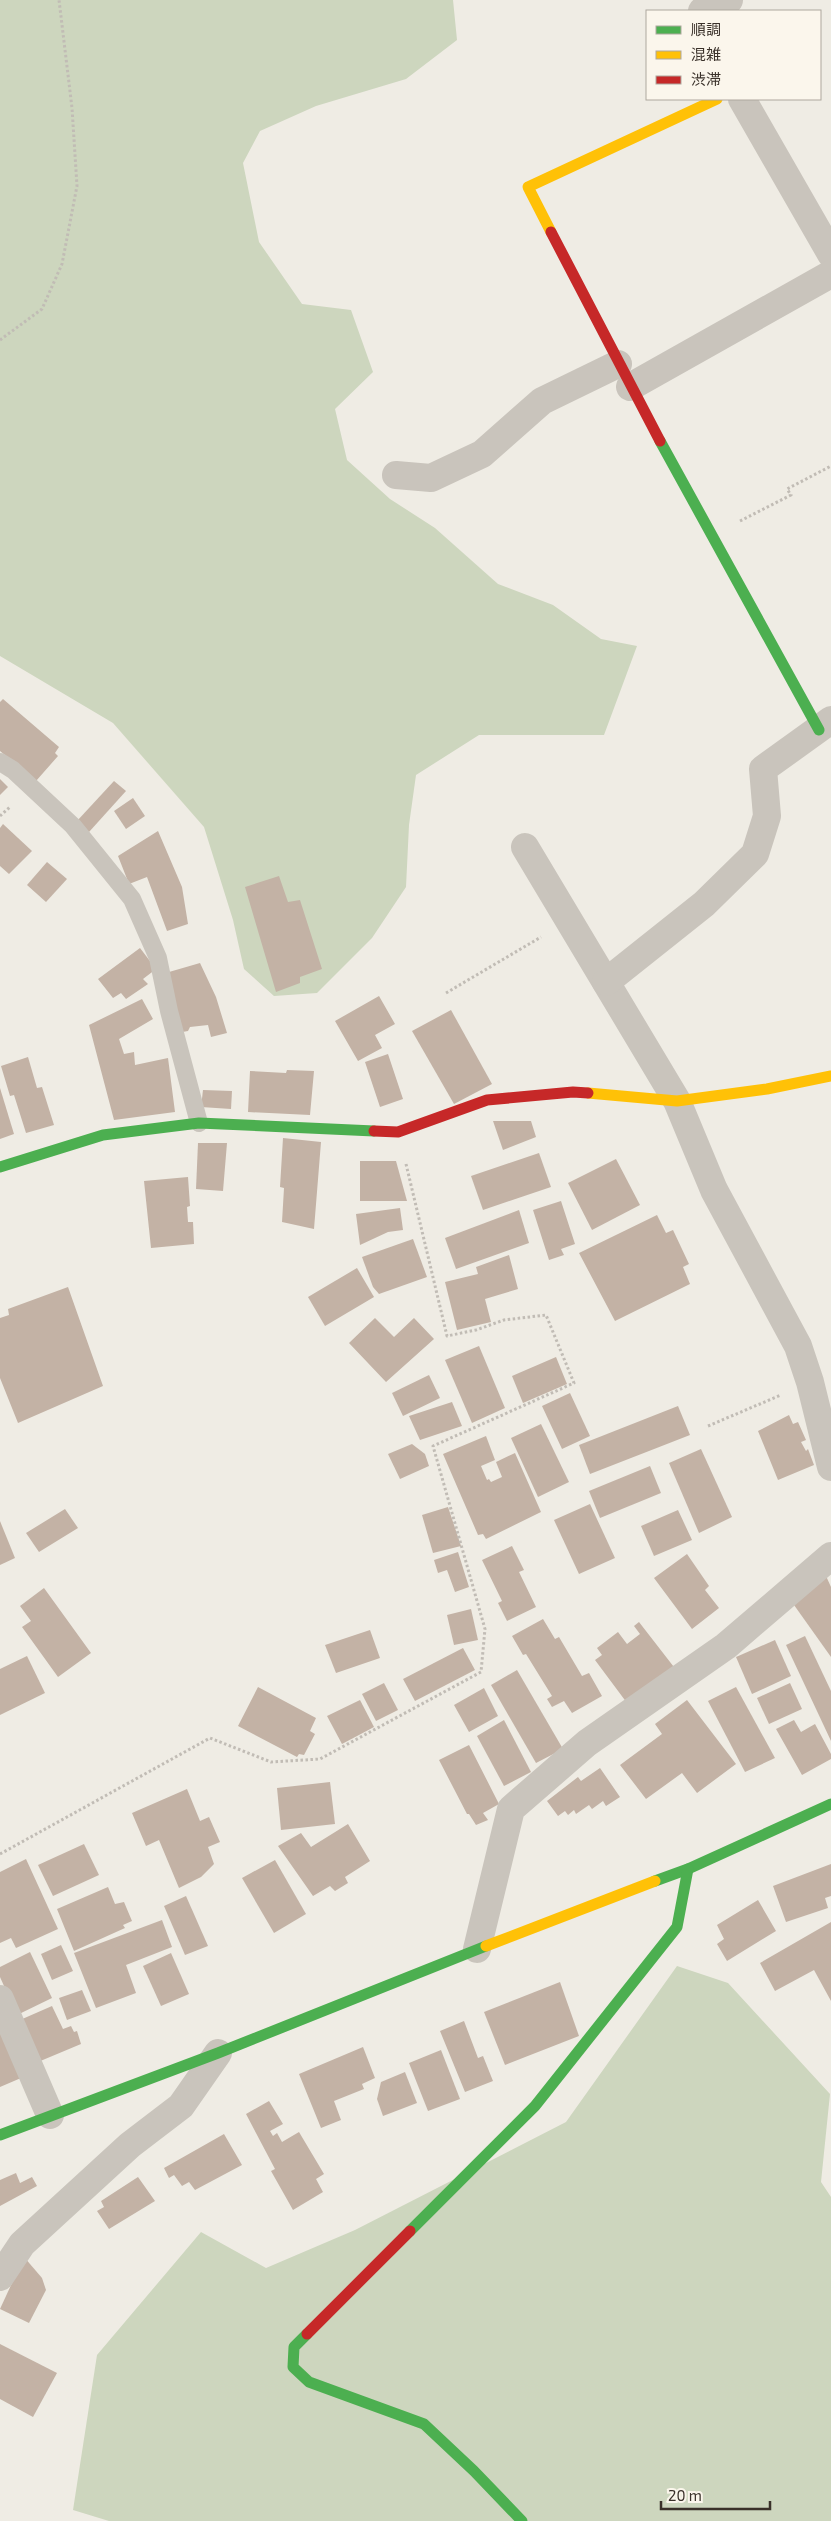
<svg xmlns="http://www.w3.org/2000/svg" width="831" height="2521" font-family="'Exo 2','Noto Sans JP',sans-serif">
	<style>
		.green { fill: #cdd6be }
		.building { fill: #c3b2a5 }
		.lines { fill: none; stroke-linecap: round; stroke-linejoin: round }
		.path { stroke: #c1bcb5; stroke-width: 3; stroke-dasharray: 2.5 2.5; stroke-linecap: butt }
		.lane { stroke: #c9c4bc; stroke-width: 18 }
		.street { stroke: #c9c4bc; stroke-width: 28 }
		.fast { stroke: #4caf50; stroke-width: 11 }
		.slow { stroke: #ffc107; stroke-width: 11 }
		.jam { stroke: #c62828; stroke-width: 11 }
	</style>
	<rect width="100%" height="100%" fill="#efece4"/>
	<g class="green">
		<path d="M0,0H453L457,40L406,79L316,106L260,131L243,163L259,242L302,304L351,310L373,372L335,409L347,460L390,499L435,528L498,584L553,605L601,639L637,646L604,735H479L416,775L409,825L406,887L372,938L317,993L274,996L244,969L233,920L204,827L113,723L0,656Z"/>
		<path d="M677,1966L728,1983L830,2094L821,2182L831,2197V2521H109L73,2510L97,2355L201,2232L266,2268L355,2230L566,2122Z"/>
	</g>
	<g class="building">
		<path d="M3,699L59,747L55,753L58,756L36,781L0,751V702Z"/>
		<path d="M0,779L8,787L0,795Z"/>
		<path d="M114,781L126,791L89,832L77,821Z"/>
		<path d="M133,798L145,816L126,829L114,811Z"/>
		<path d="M3,824L32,851L9,874L0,866V828Z"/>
		<path d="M158,831L182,887L188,924L167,931L147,877L129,884L118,856Z"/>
		<path d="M47,862L67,879L46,902L27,885Z"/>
		<path d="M279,876L288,902L300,900L322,969L300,977V983L276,992L245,887Z"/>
		<path d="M140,948L156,969L143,979L148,984L126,999L121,993L113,998L98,979Z"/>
		<path d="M200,963L216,997L227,1033L211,1037L208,1025L190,1027L188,1031L177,1033L169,972Z"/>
		<path d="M379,996L395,1024L375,1035L382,1048L358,1061L335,1021Z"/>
		<path d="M142,999L153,1019L119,1039L124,1054L134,1052L135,1065L168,1058L175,1112L114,1120L89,1025Z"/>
		<path d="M451,1010L492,1084L454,1104L412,1031Z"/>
		<path d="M388,1054L403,1099L380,1107L365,1062Z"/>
		<path d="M28,1057L37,1088L42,1087L54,1125L26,1133L14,1095L10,1096L1,1066Z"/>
		<path d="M287,1070L314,1071L310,1115L248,1112L250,1071L286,1073Z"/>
		<path d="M0,1088L14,1134L0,1139Z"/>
		<path d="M203,1090L232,1091L231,1109L201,1107Z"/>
		<path d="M493,1121H531L536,1137L503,1150Z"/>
		<path d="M283,1138L321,1142L314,1229L282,1222L284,1188L280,1187Z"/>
		<path d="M198,1143H227L223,1191L196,1189Z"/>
		<path d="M539,1153L551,1187L483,1210L471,1176Z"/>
		<path d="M616,1159L640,1205L592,1230L568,1183Z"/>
		<path d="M360,1161H396L407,1201H360Z"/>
		<path d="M188,1177L190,1206L187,1207L188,1222H193L194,1244L151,1248L144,1181Z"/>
		<path d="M561,1201L575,1244L561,1249L564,1255L549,1260L533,1210Z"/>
		<path d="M400,1208L403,1230L388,1232L360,1245L356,1214Z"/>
		<path d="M519,1210L529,1243L456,1269L445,1238Z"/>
		<path d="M657,1215L666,1233L673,1230L689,1264L683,1267L690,1284L615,1321L579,1253Z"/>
		<path d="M413,1239L427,1277L379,1294L373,1287L362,1257Z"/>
		<path d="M509,1255L518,1289L485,1299L491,1322L457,1330L445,1282L478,1274L476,1267Z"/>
		<path d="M357,1268L374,1297L325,1326L308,1297Z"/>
		<path d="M68,1287L103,1386L18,1423L0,1378V1318L9,1315L8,1309Z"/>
		<path d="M375,1318L394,1337L414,1318L434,1339L386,1382L349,1343Z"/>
		<path d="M479,1346L505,1408L472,1423L445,1360Z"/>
		<path d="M556,1357L567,1384L523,1403L512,1376Z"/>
		<path d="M429,1375L440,1398L403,1416L392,1393Z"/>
		<path d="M570,1393L590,1436L562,1449L542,1406Z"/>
		<path d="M452,1402L462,1426L420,1440L409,1416Z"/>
		<path d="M678,1406L690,1435L590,1474L579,1445Z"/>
		<path d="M789,1415L793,1424L798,1422L806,1440L801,1442L806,1451L808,1449L814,1465L778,1480L758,1431Z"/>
		<path d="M541,1424L569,1482L538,1497L511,1438Z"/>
		<path d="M486,1436L495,1460L481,1466L487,1480L489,1479L491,1482L502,1477L496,1462L515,1453L541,1512L486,1539L483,1534L478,1535L443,1454Z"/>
		<path d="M412,1444L425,1454L429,1466L400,1479L388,1454Z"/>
		<path d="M701,1449L732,1517L699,1533L669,1463Z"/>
		<path d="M650,1466L661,1493L600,1518L589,1491Z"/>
		<path d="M590,1504L615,1558L579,1574L554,1520Z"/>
		<path d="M448,1507L461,1546L433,1553L422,1515Z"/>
		<path d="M65,1509L78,1528L39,1552L26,1533Z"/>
		<path d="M678,1510L692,1540L654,1556L641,1526Z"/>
		<path d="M0,1521L15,1558L0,1565Z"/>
		<path d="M512,1546L524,1570L519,1572L536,1607L507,1621L498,1603L502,1601L482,1560Z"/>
		<path d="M458,1552L469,1587L455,1592L447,1570L438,1573L434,1560Z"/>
		<path d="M687,1554L709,1586L705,1590L719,1608L692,1629L654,1578Z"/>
		<path d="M826,1576L831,1587V1657L794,1605Z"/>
		<path d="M44,1588L91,1653L58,1677L22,1627L31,1621L20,1606Z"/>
		<path d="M471,1609L478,1640L454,1645L447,1615Z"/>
		<path d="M543,1619L555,1639L559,1637L582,1676L589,1673L602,1696L572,1713L564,1701L552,1707L547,1699L552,1696L526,1654L523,1655L512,1636Z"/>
		<path d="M639,1622L677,1671L630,1707L595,1660L602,1655L597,1648L618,1632L627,1644L640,1634L634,1626Z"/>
		<path d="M370,1630L380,1658L336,1673L325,1645Z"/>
		<path d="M805,1636L831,1691V1741L786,1645Z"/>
		<path d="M775,1640L791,1676L752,1694L736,1657Z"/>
		<path d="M463,1648L475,1670L415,1701L403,1679Z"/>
		<path d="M27,1656L45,1693L0,1715V1669Z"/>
		<path d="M517,1670L563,1749L536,1763L491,1685Z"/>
		<path d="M384,1683L398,1710L376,1721L362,1694Z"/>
		<path d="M790,1683L802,1709L769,1724L757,1698Z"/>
		<path d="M258,1687L316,1718L310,1731L315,1734L304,1755L299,1754L297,1757L238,1726Z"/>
		<path d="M736,1687L775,1758L745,1772L708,1701Z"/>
		<path d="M484,1688L498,1716L469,1732L454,1705Z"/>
		<path d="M360,1700L374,1727L342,1744L327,1716Z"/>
		<path d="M687,1700L736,1764L697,1793L682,1773L646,1799L620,1765L662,1734L655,1724Z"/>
		<path d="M504,1720L531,1772L504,1786L477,1736Z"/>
		<path d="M794,1720L801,1732L815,1724L831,1754V1759L802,1775L776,1729Z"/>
		<path d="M469,1745L499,1804L483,1813L488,1820L476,1825L469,1814H467L439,1760Z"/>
		<path d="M600,1768L620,1797L606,1806L603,1801L592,1809L589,1805L576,1814L574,1810L568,1815L565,1811L558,1816L547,1801L578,1777L581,1781Z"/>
		<path d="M330,1782L335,1824L281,1830L277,1788Z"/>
		<path d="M187,1789L200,1821L209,1817L220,1842L208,1847L214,1864L201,1877L179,1888L159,1840L146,1846L132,1813Z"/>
		<path d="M348,1824L370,1861L345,1877L348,1883L335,1891L330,1886L313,1896L278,1846L301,1833L311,1847Z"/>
		<path d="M84,1844L99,1875L53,1896L38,1865Z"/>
		<path d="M26,1859L58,1929L16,1948L11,1938L0,1943V1872Z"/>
		<path d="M275,1860L306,1914L274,1933L242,1878Z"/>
		<path d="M831,1864V1896L825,1898L828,1908L786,1922L773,1886Z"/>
		<path d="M108,1887L115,1904L124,1902L132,1921L123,1925L125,1928L74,1951L57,1909Z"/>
		<path d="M186,1896L208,1946L185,1955L164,1906Z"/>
		<path d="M758,1900L776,1931L727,1961L717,1944L724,1939L717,1925Z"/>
		<path d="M162,1920L172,1947L126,1965L136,1993L96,2008L74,1953Z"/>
		<path d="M831,1922V2001L814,1970L775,1991L760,1963Z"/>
		<path d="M61,1945L73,1971L52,1980L41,1954Z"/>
		<path d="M30,1952L52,1998L17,2015L0,1977V1967Z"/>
		<path d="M171,1953L189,1994L161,2006L143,1966Z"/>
		<path d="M560,1982L579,2036L505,2065L484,2012Z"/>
		<path d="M82,1990L91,2011L67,2020L59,1998Z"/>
		<path d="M52,2006L63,2029L71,2026L74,2032L77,2031L81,2044L38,2062L20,2020Z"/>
		<path d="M464,2021L478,2058L483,2056L493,2081L465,2092L440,2031Z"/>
		<path d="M0,2028L21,2078L0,2087Z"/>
		<path d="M363,2047L375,2078L362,2084L364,2089L334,2101L341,2120L321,2128L299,2074Z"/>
		<path d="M441,2050L460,2099L428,2111L409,2063Z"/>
		<path d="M405,2072L417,2103L383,2116L377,2099L381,2082Z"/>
		<path d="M269,2101L283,2124L270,2131L273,2136L277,2133L282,2142L299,2132L324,2174L316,2179L323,2192L293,2210L271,2171L275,2169L246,2114Z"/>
		<path d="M224,2134L242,2165L195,2190L189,2182L182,2186L174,2175L169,2178L164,2168Z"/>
		<path d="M16,2173L20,2183L32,2177L37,2186L0,2206V2180Z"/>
		<path d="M138,2177L155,2201L109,2229L97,2211L104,2207L101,2201Z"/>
		<path d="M24,2257L42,2278L46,2290L29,2323L0,2309Z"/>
		<path d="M0,2344L57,2373L33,2417L0,2399Z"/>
	</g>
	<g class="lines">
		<g class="path">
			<path d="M0,340L42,309L62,264L77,186L72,108L59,0"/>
			<path d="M740,521L791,495L787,489L831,466"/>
			<path d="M0,816L11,806"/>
			<path d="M446,993L541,937"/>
			<path d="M708,1426L781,1395"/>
			<path d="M0,1854L210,1738L271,1762L320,1759L481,1672L485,1629L433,1446L574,1383L546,1315L504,1320L476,1330L447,1336L406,1164"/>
		</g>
		<path class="lane" d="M0,762L13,770L73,826L132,899L158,958L169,1011L199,1123"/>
		<g class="street">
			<path d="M702,11L729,0"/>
			<path d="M742,99L831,254"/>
			<path d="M630,387L831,274"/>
			<path d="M396,475L431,478L482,454L542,401L618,364"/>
			<path d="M525,847L677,1101L714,1190L798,1346L810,1382L831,1467"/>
			<path d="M606,982L704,904L755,854L767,816L763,769L831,720"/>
			<path d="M477,1949L511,1809L587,1743L726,1646L831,1556"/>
			<path d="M0,1999L50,2115"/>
			<path d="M0,2277L22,2244L130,2145L181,2106L218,2053"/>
		</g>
		<g class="fast">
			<path d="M660,441L819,730"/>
			<path d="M0,1167L103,1135L199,1123L374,1131"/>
			<path d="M655,1881L688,1869L831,1804"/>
			<path d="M0,2135L218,2053L486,1946"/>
			<path d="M410,2231L535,2106L677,1927L688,1869"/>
			<path d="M307,2334L294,2347L293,2367L309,2382L424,2424L474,2471L522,2521"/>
		</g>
		<g class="slow">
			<path d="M551,232L528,187L717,99"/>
			<path d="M588,1093L677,1101L767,1089L831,1076"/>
			<path d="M486,1946L655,1881"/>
		</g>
		<g class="jam">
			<path d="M551,232L660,441"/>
			<path d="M374,1131L398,1132L487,1100L573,1092L588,1093"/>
			<path d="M307,2334L410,2231"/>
		</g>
	</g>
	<rect x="646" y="10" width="175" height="90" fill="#fbf6ec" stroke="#aea79e"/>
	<rect x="656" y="26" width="25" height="8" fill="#4caf50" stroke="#aea79e"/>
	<text x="691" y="35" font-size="15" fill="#3a312a">順調</text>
	<rect x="656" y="51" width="25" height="8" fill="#ffc107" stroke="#aea79e"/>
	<text x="691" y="60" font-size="15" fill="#3a312a">混雑</text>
	<rect x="656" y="76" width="25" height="8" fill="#c62828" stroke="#aea79e"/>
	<text x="691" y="85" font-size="15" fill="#3a312a">渋滞</text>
	<path d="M661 2501v8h109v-8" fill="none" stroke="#3a312a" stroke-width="2.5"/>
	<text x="668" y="2501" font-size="15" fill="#3a312a" stroke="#fbf6ec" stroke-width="4" paint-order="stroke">20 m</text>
</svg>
